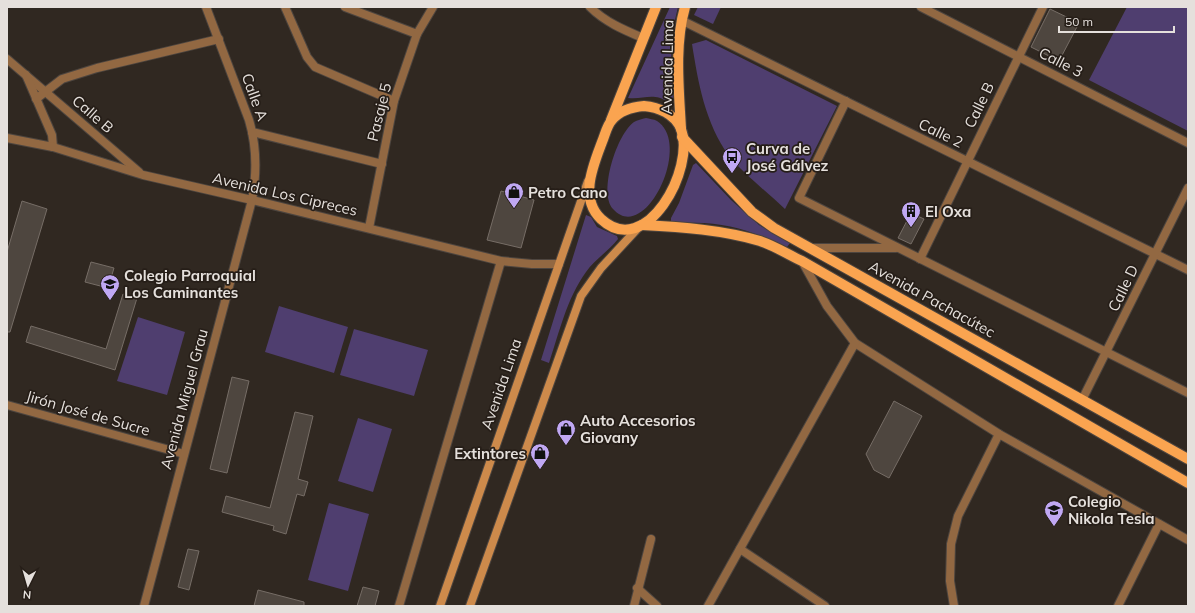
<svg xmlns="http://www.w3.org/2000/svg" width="1195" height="613" font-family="Mulish,sans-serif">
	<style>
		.green { fill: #4f3e6f }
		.building { fill: #4e463f; stroke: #766d66 }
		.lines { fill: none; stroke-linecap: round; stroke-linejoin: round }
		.minor-casing { stroke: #4d453f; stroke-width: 10 }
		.secondary-casing { stroke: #4d453f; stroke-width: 10 }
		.primary-casing { stroke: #4d453f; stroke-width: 12 }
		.minor { stroke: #926842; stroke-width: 8 }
		.secondary { stroke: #cd8a4b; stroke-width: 8 }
		.primary { stroke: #faa450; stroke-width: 10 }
		.labels { text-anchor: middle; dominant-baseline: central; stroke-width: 3.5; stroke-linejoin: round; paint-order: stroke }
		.street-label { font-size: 15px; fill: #e5e0dc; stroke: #261e18 }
		.poi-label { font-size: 15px; font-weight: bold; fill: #e5e0dc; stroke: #261e18; text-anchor: start }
	</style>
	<rect width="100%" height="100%" fill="#302821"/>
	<g class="green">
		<path d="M670,7H678C670,37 670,67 673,97L672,101L668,102C653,92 643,100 628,98Z"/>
		<path d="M698,7H721L713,24L694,15Z"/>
		<path d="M1127,7H1188V131L1089,80Z"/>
		<path d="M706,40L837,106L785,209C769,194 742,172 729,156C705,123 698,82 692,44Z"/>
		<path d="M646,118C649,119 654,119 657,121C693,144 645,245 613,209C598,192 617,134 634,122C637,120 642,119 646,118Z"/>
		<path d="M696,163L731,200L759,225L790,243L787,247C748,229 717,219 673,224L671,223V218L679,203L693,165Z"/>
		<path d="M586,215L591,217L597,227L617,236L618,239C610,250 595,259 586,272C567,298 559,333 549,363L541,360Z"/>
		<path d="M279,306L348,327L334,373L265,352Z"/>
		<path d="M138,317L185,332L167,395L117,381Z"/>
		<path d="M354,329L428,350L414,396L340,375Z"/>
		<path d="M358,418L392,429L373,492L338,481Z"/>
		<path d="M329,503L369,514L348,591L308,580Z"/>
	</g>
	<g class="building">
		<path d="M1050,9L1079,23L1059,61L1031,47Z"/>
		<path d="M501,191L534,200L521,248L487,240Z"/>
		<path d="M22,201L47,209L10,332H7V252Z"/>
		<path d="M911,213L924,219L911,244L898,238Z"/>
		<path d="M91,262L114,268L108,288L85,282Z"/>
		<path d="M123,294L137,298L115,370L26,342L31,326L106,349Z"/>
		<path d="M232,377L249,381L227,473L210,469Z"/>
		<path d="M894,401L922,416L889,478L874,470L866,454Z"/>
		<path d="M295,412L313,416L298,479L308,482L304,496L297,494L286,534L273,530L274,526L222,512L226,496L270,508Z"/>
		<path d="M188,549L199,551L189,590L178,587Z"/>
		<path d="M363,587L379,591L375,606H357Z"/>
		<path d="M258,590L304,602V606H254Z"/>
	</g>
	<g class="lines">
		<defs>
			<g id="minor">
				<path d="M285,7L307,57L315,67L394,101"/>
				<path d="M345,7L417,34"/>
				<path d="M590,7C605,22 624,30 643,38"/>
				<path d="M921,7L1188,143"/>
				<path d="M681,20L1188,270"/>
				<path d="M7,59L139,172"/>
				<path d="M26,75L52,135L53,147"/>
				<path d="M36,99L62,79L97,68L219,39"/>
				<path d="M846,101L799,198L1188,393"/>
				<path d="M252,132L382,164"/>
				<path d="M7,138L53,147L143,175L252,200L501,261L532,264H559"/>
				<path d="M369,228L394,101L417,34L433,7"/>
				<path d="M809,248H896"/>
				<path d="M920,259L1043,7"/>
				<path d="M802,261L827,306L855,343L999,434L1188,540"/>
				<path d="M1082,400L1188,188"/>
				<path d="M7,405L184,454"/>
				<path d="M740,549L825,606"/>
				<path d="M637,588L657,606"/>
				<path d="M144,606L252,200C257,173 257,147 249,120L206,7"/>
				<path d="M399,606L501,261"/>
				<path d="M634,606L651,539"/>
				<path d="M708,606L855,343"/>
				<path d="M954,606L950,581L951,544L958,516L999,434"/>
				<path d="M1118,606L1159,524"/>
			</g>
			<g id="secondary">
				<path d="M440,606L588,181"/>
				<path d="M470,606L581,296L601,268L638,228"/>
			</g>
			<g id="primary">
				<path d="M644,106C658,107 675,114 681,129C696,168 646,261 601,219C579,198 593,166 602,142C605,135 607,125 612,120C620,110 632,107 644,106Z"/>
				<path d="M611,120L656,7"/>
				<path d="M681,129C679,90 674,45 685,7"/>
				<path d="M682,137L752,212L774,228L1188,459"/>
				<path d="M642,225C682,227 723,230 760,241C775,246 789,255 802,261L1188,483"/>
			</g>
		</defs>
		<use href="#minor" class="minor-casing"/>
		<use href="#secondary" class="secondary-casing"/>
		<use href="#primary" class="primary-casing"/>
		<use href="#minor" class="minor"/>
		<use href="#secondary" class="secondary"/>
		<use href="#primary" class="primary"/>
	</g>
	<defs>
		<symbol id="bus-pin" viewBox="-11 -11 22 30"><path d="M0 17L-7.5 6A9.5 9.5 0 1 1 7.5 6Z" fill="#c0a8f3" stroke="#261e18"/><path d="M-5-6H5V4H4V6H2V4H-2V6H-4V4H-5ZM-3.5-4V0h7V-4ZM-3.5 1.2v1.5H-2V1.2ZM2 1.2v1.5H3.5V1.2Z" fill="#111"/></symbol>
		<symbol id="shop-pin" viewBox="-11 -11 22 30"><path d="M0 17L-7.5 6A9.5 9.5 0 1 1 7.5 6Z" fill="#c0a8f3" stroke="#261e18"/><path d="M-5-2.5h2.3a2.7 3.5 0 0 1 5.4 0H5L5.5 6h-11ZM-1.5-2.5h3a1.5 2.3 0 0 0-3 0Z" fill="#111"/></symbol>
		<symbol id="building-pin" viewBox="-11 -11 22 30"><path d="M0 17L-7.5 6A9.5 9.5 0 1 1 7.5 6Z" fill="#c0a8f3" stroke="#261e18"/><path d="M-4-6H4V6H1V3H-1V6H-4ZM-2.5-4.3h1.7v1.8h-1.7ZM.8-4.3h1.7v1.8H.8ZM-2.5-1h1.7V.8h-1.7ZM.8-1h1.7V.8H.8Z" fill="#111"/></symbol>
		<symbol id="school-pin" viewBox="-11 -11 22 30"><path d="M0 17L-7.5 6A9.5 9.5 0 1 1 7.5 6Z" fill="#c0a8f3" stroke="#261e18"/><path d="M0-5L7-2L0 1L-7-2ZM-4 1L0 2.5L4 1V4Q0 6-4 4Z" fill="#111"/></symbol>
	</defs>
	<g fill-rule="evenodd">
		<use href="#bus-pin" x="721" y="146" width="22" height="30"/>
		<use href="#shop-pin" x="503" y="181" width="22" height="30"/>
		<use href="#building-pin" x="900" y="200" width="22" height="30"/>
		<use href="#school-pin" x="99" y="273" width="22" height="30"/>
		<use href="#shop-pin" x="555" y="418" width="22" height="30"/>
		<use href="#shop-pin" x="529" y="442" width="22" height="30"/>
		<use href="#school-pin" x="1043" y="499" width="22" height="30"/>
	</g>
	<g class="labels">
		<g class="street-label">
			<text transform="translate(1061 62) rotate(27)">Calle 3</text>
			<text transform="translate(667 67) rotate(-89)">Avenida Lima</text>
			<text transform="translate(255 97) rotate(70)">Calle A</text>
			<text transform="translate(979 105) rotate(-64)">Calle B</text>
			<text transform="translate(379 112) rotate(-76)">Pasaje 5</text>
			<text transform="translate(93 114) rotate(41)">Calle B</text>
			<text transform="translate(941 133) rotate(26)">Calle 2</text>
			<text transform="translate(285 194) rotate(13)">Avenida Los Cipreces</text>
			<text transform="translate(1123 288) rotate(-64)">Calle D</text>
			<text transform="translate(932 299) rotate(29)">Avenida Pachacútec</text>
			<text transform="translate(501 384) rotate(-71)">Avenida Lima</text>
			<text transform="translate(184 399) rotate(-75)">Avenida Miguel Grau</text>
			<text transform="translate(88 413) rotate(16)">Jirón José de Sucre</text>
		</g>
		<g class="poi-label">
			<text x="746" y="148">Curva de<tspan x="746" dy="17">José Gálvez</tspan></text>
			<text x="528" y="192">Petro Cano</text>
			<text x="925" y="211">El Oxa</text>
			<text x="124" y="275">Colegio Parroquial<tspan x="124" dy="17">Los Caminantes</tspan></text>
			<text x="580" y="420">Auto Accesorios<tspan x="580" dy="17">Giovany</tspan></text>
			<text x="526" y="453" text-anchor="end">Extintores</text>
			<text x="1068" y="501">Colegio<tspan x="1068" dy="17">Nikola Tesla</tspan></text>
		</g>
	</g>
	<rect width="1195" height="613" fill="none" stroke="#e5e0dc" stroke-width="16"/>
	<g transform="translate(28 585) rotate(185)" stroke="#261e18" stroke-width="3" paint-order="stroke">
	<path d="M0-3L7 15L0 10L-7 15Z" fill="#e5e0dc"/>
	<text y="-6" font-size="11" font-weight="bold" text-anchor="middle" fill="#e5e0dc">N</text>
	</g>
	<path d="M1059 26v6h115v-6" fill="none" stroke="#e5e0dc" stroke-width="2"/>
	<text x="1065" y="26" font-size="12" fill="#e5e0dc" stroke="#261e18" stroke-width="3" paint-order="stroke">50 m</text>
</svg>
